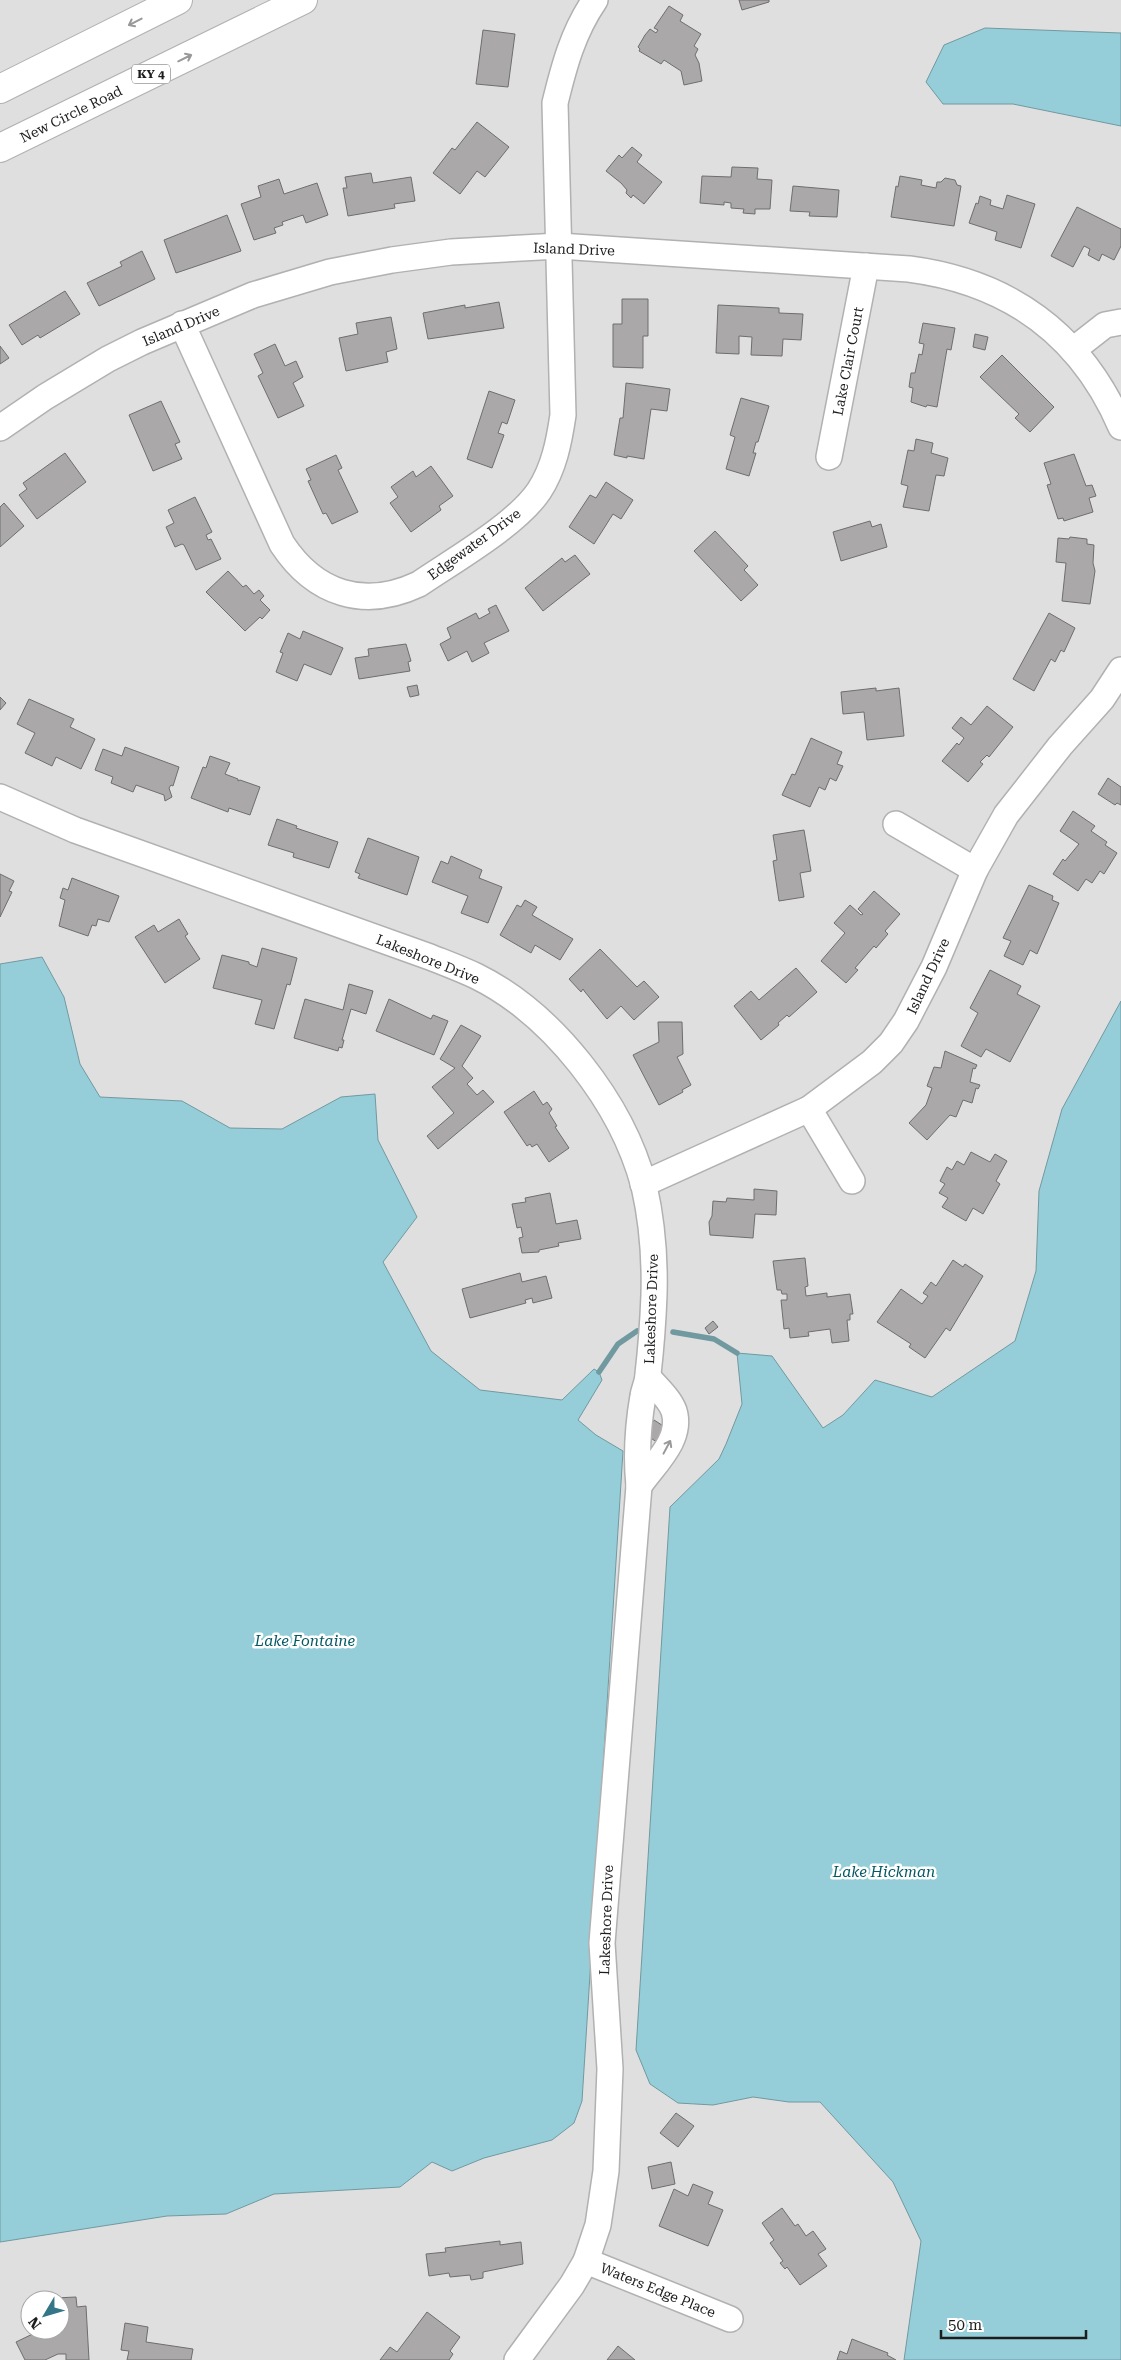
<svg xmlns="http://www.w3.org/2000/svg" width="1121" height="2360" font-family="'Roboto Serif',serif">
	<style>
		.water { fill: #95ced8; stroke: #7199a0 }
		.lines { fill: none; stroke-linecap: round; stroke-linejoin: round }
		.stream { stroke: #7199a0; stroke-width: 5.5 }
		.building { fill: #aaa8a8; stroke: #6f6e6e }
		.minor-casing { stroke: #b1b1b2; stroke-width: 28 }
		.highway-casing { stroke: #b1b1b2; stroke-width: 30 }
		.minor { stroke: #fff; stroke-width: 25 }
		.highway { stroke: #fff; stroke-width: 28 }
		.oneway { stroke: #99999a }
		.labels { text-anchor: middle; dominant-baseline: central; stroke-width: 5; stroke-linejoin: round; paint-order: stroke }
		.shield { fill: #fff; stroke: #616162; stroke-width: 1 }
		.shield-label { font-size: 12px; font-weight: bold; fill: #1d1d1e }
		.street-label { font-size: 14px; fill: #1d1d1e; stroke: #fff }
		.water-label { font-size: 15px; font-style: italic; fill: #045863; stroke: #fff }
	</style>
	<rect width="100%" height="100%" fill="#dfdfe0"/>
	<g class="water">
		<path d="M985,28L1121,33V126L1013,104H943L926,82L944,45Z"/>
		<path d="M42,957L64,997L80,1064L100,1097L182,1101L230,1128L282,1129L341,1097L375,1094L378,1140L417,1217L383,1262L431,1351L480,1390L562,1400L594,1369L599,1372L602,1380L578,1420L596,1435L623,1451L582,2101L574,2123L552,2140L484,2158L452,2171L432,2162L400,2187L274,2194L226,2214L167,2216L0,2242V964Z"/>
		<path d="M1121,1001V2360H904L921,2241L893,2182L820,2102H789L753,2097L713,2105L678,2103L650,2084L636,2050L670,1507L719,1459L726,1444L742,1404L737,1353L772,1356L823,1428L843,1415L875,1380L932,1397L1015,1341L1036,1271L1039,1191L1062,1109Z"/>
	</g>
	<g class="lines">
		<g class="stream">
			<path d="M673,1332L714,1339L737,1353"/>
			<path d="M599,1372L618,1344L637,1331"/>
		</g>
	</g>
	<g class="building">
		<path d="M739,0H769V2L742,10Z"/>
		<path d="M669,6L683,15L680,21L701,34L694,46L698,49L695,55L699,63L702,81L684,85L681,71L664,60L661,64L639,51L640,49L638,47L645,35L650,29L656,33L658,30L654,28Z"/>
		<path d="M483,30L515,34L508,87L476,84Z"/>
		<path d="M477,122L509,147L485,177L477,171L460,194L433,173L452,148L455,150Z"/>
		<path d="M632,147L642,155L637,162L662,182L644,204L633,195L631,198L626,193L627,190L621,183L606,171L619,155L622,158Z"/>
		<path d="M732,167L758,168L757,179L772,180L770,209H755V214L743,213L744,209L731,208V203L724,202V205L700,203L702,176L731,177Z"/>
		<path d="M371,173L373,183L411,177L415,201L394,204L395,208L348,216L343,188H347L345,177Z"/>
		<path d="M900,176L922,180L921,185L936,188L937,182H941L945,178L955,180L957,185L961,186L954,226L891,217L896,186L898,187Z"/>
		<path d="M279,179L284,194L317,183L328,215L306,223L303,215L282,222L283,225L274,228L276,233L254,240L241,204L261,197L258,186Z"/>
		<path d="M793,186L839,190L837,217L809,216L810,212L790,211Z"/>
		<path d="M1007,195L1035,204L1021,248L995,240L997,232L969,223L976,203L978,204L980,196L991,200L990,205L1003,209Z"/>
		<path d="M1077,207L1121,229V246L1114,260L1102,254L1099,261L1088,255L1090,249L1084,246L1073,267L1051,256Z"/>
		<path d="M227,215L241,251L176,273L164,240Z"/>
		<path d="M142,251L155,279L99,306L87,283L122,266L120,262Z"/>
		<path d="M65,291L80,314L40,338L38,335L22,345L9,325Z"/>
		<path d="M622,299H648V336H643V368L613,367V324H622Z"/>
		<path d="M499,302L504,328L428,339L423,313L465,305V308Z"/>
		<path d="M718,305L779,308V313L803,314L801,340L783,339L782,356L751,355L752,337L739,336V354L716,353Z"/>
		<path d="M391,317L397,349L386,352L388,362L346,371L339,338L358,334L356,323Z"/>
		<path d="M923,323L955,328L951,350L947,349L937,407L927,405L926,407L911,402L913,388L909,387L911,373H915L919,354L922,355L924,344L919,343Z"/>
		<path d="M975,334L988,337L985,350L973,347Z"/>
		<path d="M275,344L285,366L296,361L303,377L293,383L304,406L278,418L258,376L263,373L254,354Z"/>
		<path d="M0,346L9,358L0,364Z"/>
		<path d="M1002,355L1054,407L1030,432L1015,418L1019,414L980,377Z"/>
		<path d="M626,383L670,389L667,411L651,409L644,459L627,456V458L614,455L620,418H623Z"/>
		<path d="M489,391L515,400L507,424L502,422L498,433L504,435L492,468L467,459Z"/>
		<path d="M741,398L769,406L758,442H756L753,453H756L749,476L726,469L735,437L730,435Z"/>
		<path d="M161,401L180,442L175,444L182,459L153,471L129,415Z"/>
		<path d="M916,439L933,443L931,453L948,458L944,476L936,475L929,511L903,507L908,486L901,484L908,450L914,451Z"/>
		<path d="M65,453L86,482L37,519L19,495L27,489L23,483Z"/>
		<path d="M1074,454L1086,486L1092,485L1096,496L1089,498L1093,512L1064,521L1063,518L1058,519L1047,485L1051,484L1044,463Z"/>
		<path d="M336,455L342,468L338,470L358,512L332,524L326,513L323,514L308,481L311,480L306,469Z"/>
		<path d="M431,466L453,496L439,506L441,510L411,532L390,503L398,497L391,487L413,471L416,477Z"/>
		<path d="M606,482L633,500L621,519L613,514L594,544L569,527L590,495L596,498Z"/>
		<path d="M195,497L212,532L206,535L208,540L211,539L221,559L196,570L184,545L182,544L175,547L166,527L174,523L168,510Z"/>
		<path d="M4,503L24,526L0,547V507Z"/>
		<path d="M870,521L872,527L881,524L887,547L841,561L833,532Z"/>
		<path d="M715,531L748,566L744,570L758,585L741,601L694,551Z"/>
		<path d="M1070,537L1087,539V544L1094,545L1093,563L1095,571L1090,604L1062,601L1066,563L1056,562L1058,538L1069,539Z"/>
		<path d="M575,555L590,574L543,611L525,588L562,558L565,562Z"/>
		<path d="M228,571L243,587L246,585L254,594L259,590L264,596L260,600L270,610L262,619L260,617L245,631L206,592Z"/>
		<path d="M496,605L509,631L484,643L489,653L472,662L467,651L448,661L440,644L451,638L447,628L476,613L479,619L490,613L488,609Z"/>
		<path d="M1049,613L1075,628L1064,652L1061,650L1055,662L1051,659L1034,691L1013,679Z"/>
		<path d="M303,631L343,648L331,675L304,664L297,681L276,672L283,653L280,652L288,633L300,639Z"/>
		<path d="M406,644L411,661L408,662L410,671L359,679L355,658L369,656L368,649Z"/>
		<path d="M417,685L419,695L410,697L407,687Z"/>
		<path d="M876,688V691L899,688L904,736L867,740L864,712L843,714L841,692Z"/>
		<path d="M0,697L6,703L0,710Z"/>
		<path d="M29,699L74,719L70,727L95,739L81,769L56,757L52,766L25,753L35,733L17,724Z"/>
		<path d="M987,706L1013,727L989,757L987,755L980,762L983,764L968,782L942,761L957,743L959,745L964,738L952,728L961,717L971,725Z"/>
		<path d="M811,738L842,752L837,764L843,766L836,781L830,778L825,790L819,787L810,807L782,795L792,774L795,775Z"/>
		<path d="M125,747L179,767L173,786L171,785L169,788L172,797L165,801L164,795L136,785L133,792L111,783L113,777L95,770L103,749L122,756Z"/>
		<path d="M210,756L230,763L225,774L238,779V781L240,780L260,787L250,815L229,808L228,812L191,798L203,767L206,768Z"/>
		<path d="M1108,778L1121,787V805L1117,803L1115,805L1098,794Z"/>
		<path d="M1073,811L1095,826L1091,831L1107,842L1105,845L1117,853L1104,874L1100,871L1092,883L1086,879L1078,891L1053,874L1063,859L1065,861L1079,844L1060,831Z"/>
		<path d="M277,819L297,826L296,828L338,842L329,868L293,857L294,853L268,845Z"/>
		<path d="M804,830L811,871L800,873L804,897L779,901L773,861L777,860L773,835Z"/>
		<path d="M368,838L419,857L407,895L358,878L360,874L355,872Z"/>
		<path d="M451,856L482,870L479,878L502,887L488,923L461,913L468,896L432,882L441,861L448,864Z"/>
		<path d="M0,874L14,881L9,891L12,892L0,917Z"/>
		<path d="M72,878L119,896L109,922L98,919L96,926L92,925L88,936L59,926L65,900L60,898L63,888L68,890Z"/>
		<path d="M1029,885L1053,896L1052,900L1059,903L1037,954L1030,950L1023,965L1004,956L1011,941L1003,938Z"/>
		<path d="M874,891L900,914L885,931L888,934L876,948L874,946L855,968L858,970L846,983L821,961L845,933L834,923L850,905L861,915L863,914L858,909Z"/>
		<path d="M525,900L537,907L532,915L573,939L560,960L535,945L531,953L500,935L517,905L521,907Z"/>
		<path d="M179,919L188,934L185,936L200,959L165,983L135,937L154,925L158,932Z"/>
		<path d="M262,948L297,958L290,985L287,984L274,1029L255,1024L262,1000L213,988L222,955L249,962V964L257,967Z"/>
		<path d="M600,949L637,987L644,981L659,997L634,1020L621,1006L607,1019L585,992L583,989L581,992L569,979Z"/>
		<path d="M796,968L817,992L789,1017L787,1015L778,1023L779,1025L761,1040L734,1006L751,991L759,1000Z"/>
		<path d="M990,970L1021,986L1017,994L1040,1006L1010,1062L986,1049L981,1057L961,1046L978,1013L970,1008Z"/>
		<path d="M349,984L373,991L366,1014L351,1009L342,1040H344L342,1048L339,1047L338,1051L294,1038L305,999L343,1010Z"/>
		<path d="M389,999L431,1019L433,1015L448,1021L434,1055L376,1031Z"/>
		<path d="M658,1022H682L683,1054L677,1057L691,1085L682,1090L683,1092L659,1105L633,1055L659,1042Z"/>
		<path d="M461,1025L481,1036L462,1066L473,1078L467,1084L477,1095L483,1090L494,1102L438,1149L427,1136L454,1113L432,1087L455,1068L440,1059Z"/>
		<path d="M945,1051L977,1065L975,1069L973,1068L970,1082L980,1085L978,1089L976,1088L972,1103L963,1100L956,1117L950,1115L927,1140L909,1123L926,1105L932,1088L927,1086L934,1067L941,1068Z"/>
		<path d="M534,1091L543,1105L547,1102L552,1109L549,1113L557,1126L555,1127L569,1148L549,1162L537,1144L532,1147L530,1144L527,1146L504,1112Z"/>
		<path d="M971,1152L990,1162L995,1154L1007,1161L996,1181L1000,1184L983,1214L973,1208L966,1221L942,1207L948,1198L939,1193L945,1184L940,1181L947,1167L952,1170L957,1161L964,1165Z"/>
		<path d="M754,1189L777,1191L776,1215L755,1214L753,1238L710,1235L709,1222L712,1216L713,1201L726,1202L727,1198L754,1200Z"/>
		<path d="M550,1193L556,1224L577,1220L581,1239L558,1243L559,1246L539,1250V1252L522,1253L519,1238L523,1237L521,1227L517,1228L512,1204L526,1202L525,1198Z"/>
		<path d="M805,1258L808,1286L805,1287L806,1296L827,1293V1297L850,1294L853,1314H850V1320H847L849,1341L832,1343L830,1329L808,1332L809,1336L790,1338L789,1328L784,1329L781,1300H787V1294H782L781,1290H777L773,1261Z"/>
		<path d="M953,1260L963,1267L965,1264L983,1276L950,1331L946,1328L925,1358L909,1347L911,1344L877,1322L901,1289L922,1304L928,1296L923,1293L931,1282L936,1286Z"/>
		<path d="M520,1273L522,1282L546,1276L552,1298L533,1303L532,1298L525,1300L526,1303L470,1318L462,1289Z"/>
		<path d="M713,1321L718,1327L709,1334L705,1328Z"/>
		<path d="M654,1420L668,1429L658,1443L645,1434Z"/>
		<path d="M676,2113L694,2126L678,2147L660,2133Z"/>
		<path d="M671,2162L675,2184L652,2189L648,2167Z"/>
		<path d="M693,2184L713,2192L708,2204L723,2210L708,2246L659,2226L674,2189L688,2196Z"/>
		<path d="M782,2208L795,2226L798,2224L806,2236L813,2231L826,2249L818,2254L827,2266L800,2285L787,2267L785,2269L780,2263L783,2261L770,2243L774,2240L762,2223Z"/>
		<path d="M500,2241V2245L521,2242L523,2264L483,2272V2278L471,2280L470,2275L450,2277L449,2273L429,2276L426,2254L446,2252L445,2248Z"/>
		<path d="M76,2297L77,2307L86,2306L89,2360H66V2354H58L45,2360H25L16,2342L41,2330H60V2300H55V2298Z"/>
		<path d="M427,2312L460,2337L450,2351L453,2354L449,2360H380L390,2347L397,2352Z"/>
		<path d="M125,2323L148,2327L146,2342L193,2349L191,2360H127L129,2351L121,2350Z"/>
		<path d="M852,2339L888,2353L887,2355L896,2360H837L840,2351L847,2354Z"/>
		<path d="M618,2346L635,2360H607Z"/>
	</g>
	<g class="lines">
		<defs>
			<g id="minor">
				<path d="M182,324L282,544C315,594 364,610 419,584C454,560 516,525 539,491C554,468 559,442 563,415L555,103C564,66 573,32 595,0"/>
				<path d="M1073,350L1105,325L1121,322"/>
				<path d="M0,428L45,397L108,359L142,342L253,295L330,272L392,260L451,252L559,246L909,269C1009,282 1081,334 1121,427"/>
				<path d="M829,457L866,266"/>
				<path d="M0,797L75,830L430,957C445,963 461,969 476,976C553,1014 622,1103 644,1186C652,1221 655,1259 654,1295C653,1321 651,1348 648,1374C648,1382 644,1389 643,1396C638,1425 636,1457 639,1486L602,1943L610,2069L606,2171L598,2225L586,2261L572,2285L517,2360"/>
				<path d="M896,824L975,870"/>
				<path d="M809,1109L852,1181"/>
				<path d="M643,1184L809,1109L872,1062L891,1043L906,1021L934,967L975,870L1006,815L1060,746L1102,699L1121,670"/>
				<path d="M639,1486C653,1465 683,1440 674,1411C670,1399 656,1387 648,1377"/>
				<path d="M586,2261L730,2319"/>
			</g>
			<g id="highway">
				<path d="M0,89L178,0"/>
				<path d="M0,148L303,0"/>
			</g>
		</defs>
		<use href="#minor" class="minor-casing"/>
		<use href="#highway" class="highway-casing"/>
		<use href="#minor" class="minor"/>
		<use href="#highway" class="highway"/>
	</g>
	<defs><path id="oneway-shaft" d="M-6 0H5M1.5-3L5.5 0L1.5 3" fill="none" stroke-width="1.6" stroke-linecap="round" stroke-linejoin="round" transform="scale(1.25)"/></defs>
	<g class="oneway">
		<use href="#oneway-shaft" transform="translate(135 22) rotate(153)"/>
		<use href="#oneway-shaft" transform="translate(185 58) rotate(-26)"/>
		<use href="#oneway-shaft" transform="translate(667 1447) rotate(-62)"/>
	</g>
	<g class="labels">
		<rect class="shield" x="132" y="64.5" width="38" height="19" rx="4"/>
		<g class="shield-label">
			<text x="151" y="74">KY 4</text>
		</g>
		<g class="street-label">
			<text transform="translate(71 114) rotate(-26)">New Circle Road</text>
			<text transform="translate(574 249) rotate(2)">Island Drive</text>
			<text transform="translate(181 326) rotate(-23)">Island Drive</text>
			<text transform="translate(848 361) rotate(-79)">Lake Clair Court</text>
			<text transform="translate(474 544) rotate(-36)">Edgewater Drive</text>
			<text transform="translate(428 959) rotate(22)">Lakeshore Drive</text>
			<text transform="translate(928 976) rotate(-65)">Island Drive</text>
			<text transform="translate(651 1309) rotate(-88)">Lakeshore Drive</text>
			<text transform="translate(606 1920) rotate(-88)">Lakeshore Drive</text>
			<text transform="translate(658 2290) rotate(22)">Waters Edge Place</text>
		</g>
		<g class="water-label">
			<text x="305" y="1641">Lake Fontaine</text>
			<text x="884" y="1872">Lake Hickman</text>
		</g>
	</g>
	<g transform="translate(45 2315) rotate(232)"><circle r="24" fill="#ffffff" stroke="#a5a5a5"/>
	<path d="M0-4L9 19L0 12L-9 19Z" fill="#347588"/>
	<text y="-8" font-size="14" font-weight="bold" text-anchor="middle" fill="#1d1d1e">N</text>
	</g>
	<path d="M941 2330v8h145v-8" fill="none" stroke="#1d1d1e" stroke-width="2.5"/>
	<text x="948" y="2330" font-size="15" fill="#1d1d1e" stroke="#ffffff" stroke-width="4" paint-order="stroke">50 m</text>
</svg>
